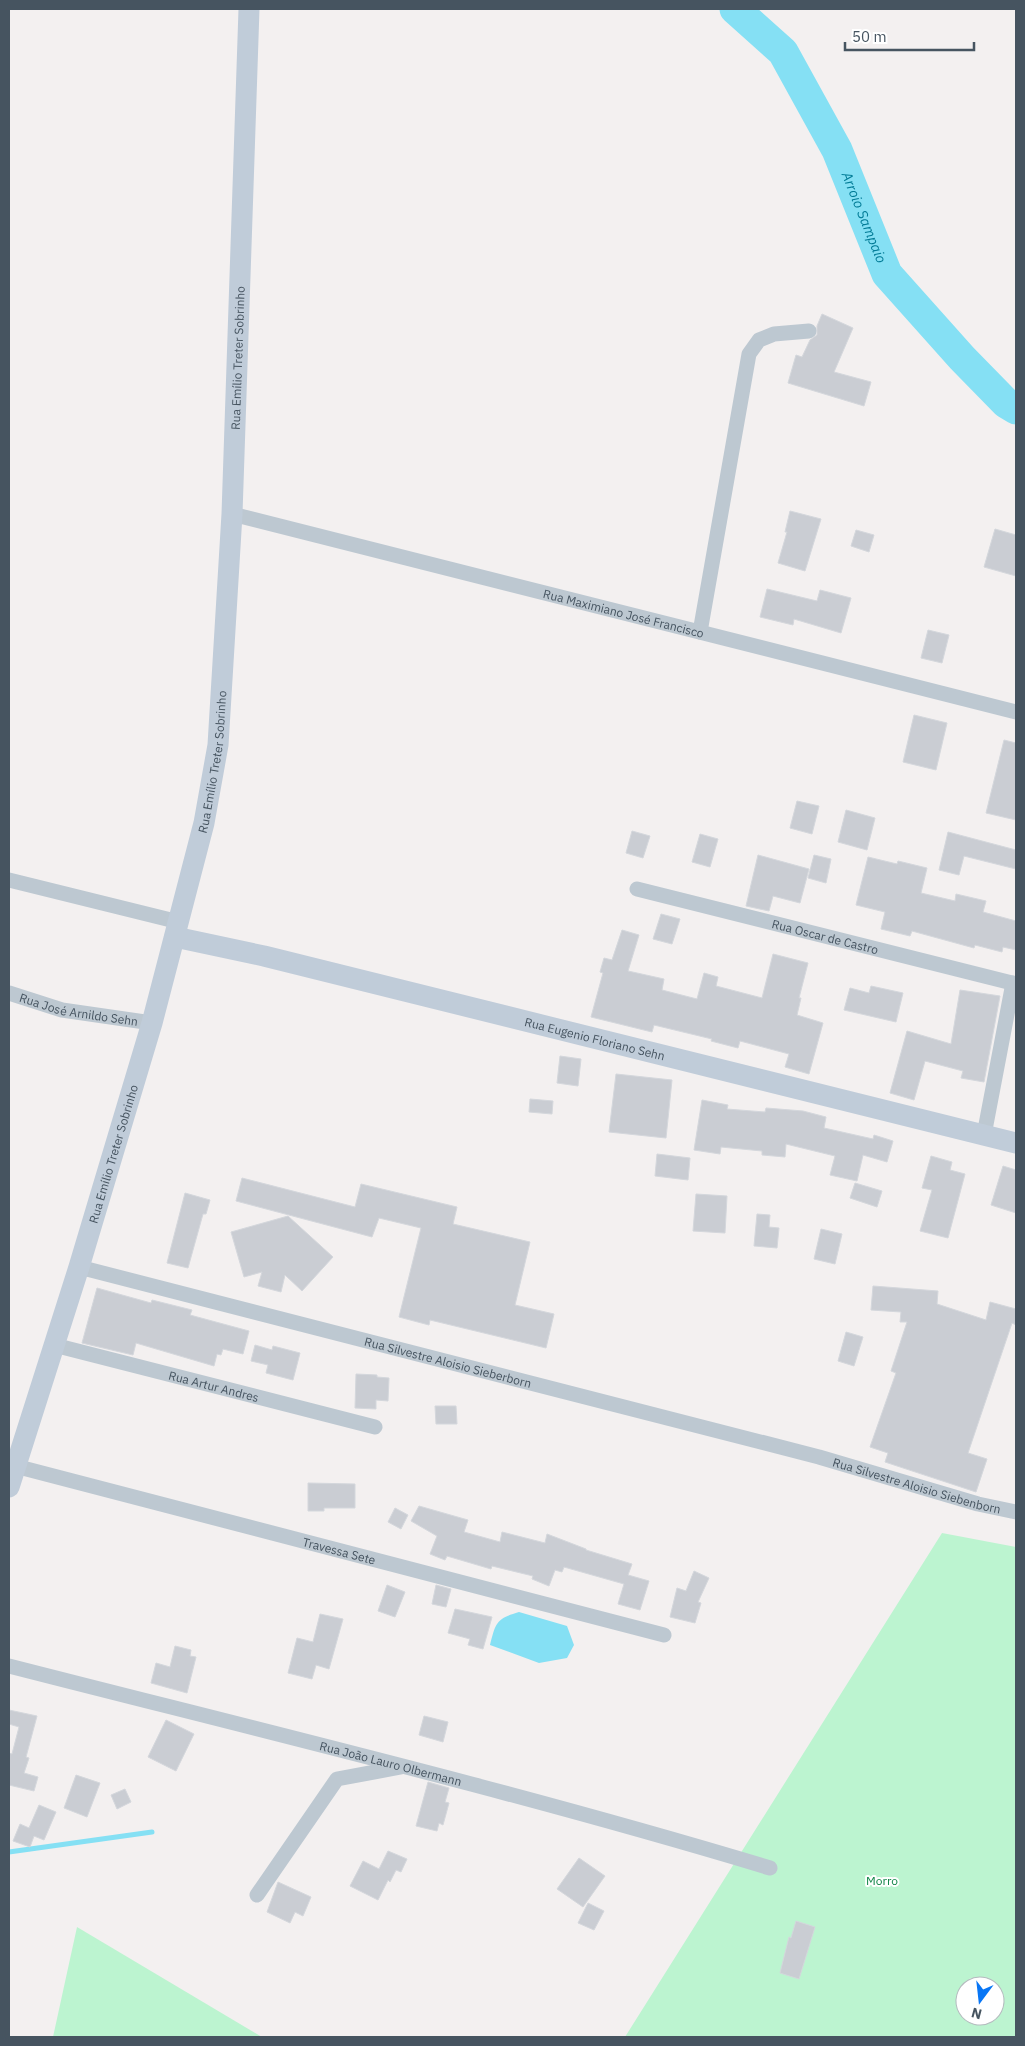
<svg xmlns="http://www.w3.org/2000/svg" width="1025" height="2046" font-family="'IBM Plex Sans',sans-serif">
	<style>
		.green { fill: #bcf4d0; fill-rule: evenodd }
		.water { fill: #85e0f4 }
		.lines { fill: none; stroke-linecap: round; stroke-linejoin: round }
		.stream { stroke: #85e0f4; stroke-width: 5 }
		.river { stroke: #85e0f4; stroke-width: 31 }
		.building { fill: #cacdd3; stroke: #d4d7dc }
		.street { stroke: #bdc8d1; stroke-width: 15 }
		.secondary { stroke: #c0ccd9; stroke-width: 21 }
		.labels { text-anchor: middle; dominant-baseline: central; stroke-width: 4; stroke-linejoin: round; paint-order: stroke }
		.street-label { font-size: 12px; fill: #465460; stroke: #fff }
		.park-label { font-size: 12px; fill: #0f8446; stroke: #fff }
		.water-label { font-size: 14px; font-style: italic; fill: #037c97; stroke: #fff }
	</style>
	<rect width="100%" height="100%" fill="#f3f0f0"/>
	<g class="green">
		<path d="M942,1533L1016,1547V2037H625ZM965,1986H995V2016H965Z"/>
		<path d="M77,1927L262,2037H53Z"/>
	</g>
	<path class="water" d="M519,1612L567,1626L574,1645L567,1658L539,1663L490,1645C496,1622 496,1619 519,1612Z"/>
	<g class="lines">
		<path class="stream" d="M9,1852L152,1832"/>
		<path class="river" id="s1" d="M735,9L783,52L837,150L887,274L962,358L1006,403L1016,409"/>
	</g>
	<g class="building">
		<path d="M822,314L853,328L834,372L871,382L864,406L788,383L796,355L802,357L810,340L817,335V326Z"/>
		<path d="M790,511L821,519L805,571L778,563L787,532H785Z"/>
		<path d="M995,529L1016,535V576L984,567Z"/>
		<path d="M856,530L874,535L869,552L851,546Z"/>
		<path d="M767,589L817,601L820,590L851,598L841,633L794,619L793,625L760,617Z"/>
		<path d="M928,630L949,635L942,663L921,658Z"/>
		<path d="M914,715L947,723L936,770L903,762Z"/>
		<path d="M1004,740L1016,743V820L986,813Z"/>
		<path d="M797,801L819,806L812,834L790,828Z"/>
		<path d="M846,810L875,818L867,850L838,842Z"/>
		<path d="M632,831L650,836L643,858L626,853Z"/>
		<path d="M948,832L1016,850V869L964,856L959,875L939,870Z"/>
		<path d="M700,834L718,839L710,867L692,862Z"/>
		<path d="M758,855L809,869L800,903L773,896L769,911L746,906Z"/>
		<path d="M814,855L831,859L826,883L808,878Z"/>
		<path d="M868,857L897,864L898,861L927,868L921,893L955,901L956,894L986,901L983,912L1016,921V950L1003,947L1002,952L975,945L974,948L912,931L910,936L881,929L885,912L856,905Z"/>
		<path d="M661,914L680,919L672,944L653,939Z"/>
		<path d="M622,930L639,935L628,971L664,979L662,990L697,999L704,973L718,977L716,986L762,998L773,954L808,963L799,998H801L797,1015L823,1023L809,1074L785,1067L789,1054L740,1041L738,1048L711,1041L712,1039L654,1025L652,1032L591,1017L603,973L600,972L604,958L612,960Z"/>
		<path d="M871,986L903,993L896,1022L844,1010L850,988L869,993Z"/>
		<path d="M960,990L1000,996L984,1082L961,1078L963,1071L925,1061L914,1100L890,1093L907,1031L951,1044Z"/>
		<path d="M560,1056L581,1059L578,1086L557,1083Z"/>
		<path d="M616,1074L672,1080L666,1138L609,1132Z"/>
		<path d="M530,1099L553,1101L552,1114L529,1112Z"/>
		<path d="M702,1100L728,1105L727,1109L765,1112L766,1108L803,1111L826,1117L824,1128L873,1139L874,1135L893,1141L887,1162L863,1155L857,1181L830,1175L835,1156L786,1144L785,1157L762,1155V1151L721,1147L720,1154L694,1150Z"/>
		<path d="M657,1154L690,1158L688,1180L655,1176Z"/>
		<path d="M931,1156L952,1162L950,1170L965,1174L948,1238L920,1231L932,1190L922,1188Z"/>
		<path d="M1003,1166L1016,1170V1213L991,1205Z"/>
		<path d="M242,1178L355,1207L361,1184L457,1207L453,1224L530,1242L515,1305L554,1314L546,1348L430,1320L429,1325L399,1317L421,1228L379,1218L372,1237L236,1201Z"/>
		<path d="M855,1183L882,1191L877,1207L850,1198Z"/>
		<path d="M185,1193L210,1200L206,1214H203L188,1268L167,1263Z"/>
		<path d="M696,1194L727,1196L725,1233L693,1231Z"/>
		<path d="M757,1214L770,1215L769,1227L779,1228L777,1248L754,1246Z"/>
		<path d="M288,1216L333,1257L302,1291L285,1275L281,1292L258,1286L262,1272L244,1277L231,1232Z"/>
		<path d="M821,1229L842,1234L835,1264L814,1259Z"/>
		<path d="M873,1286L938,1291L937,1304L986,1320L990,1302L1016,1309V1325L1012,1323L968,1453L987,1459L976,1492L885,1462L888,1453L870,1447L896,1373L891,1371L907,1322H900L901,1312L871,1310Z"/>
		<path d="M97,1288L151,1303L152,1300L192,1310L190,1315L249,1331L243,1354L223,1349L221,1355L217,1354L214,1366L136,1343L133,1355L82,1343Z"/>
		<path d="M846,1332L863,1337L854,1366L838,1361Z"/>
		<path d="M255,1345L272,1350L273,1346L300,1353L293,1380L266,1373L268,1365L251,1361Z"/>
		<path d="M356,1374L377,1375V1377L389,1378L388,1401L376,1400V1409L355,1408Z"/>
		<path d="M435,1406H456L457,1424H436Z"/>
		<path d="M308,1483L355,1484V1508H324V1511H308Z"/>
		<path d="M419,1506L468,1520L464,1532L500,1542L502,1532L545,1543L547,1534L586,1549V1550L632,1564L628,1575L649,1581L640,1610L618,1604L624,1584L564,1567L562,1572L555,1570L549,1586L532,1579L533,1576L492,1566L491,1569L447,1556L445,1560L430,1554L437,1536L411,1521Z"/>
		<path d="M395,1508L408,1515L401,1529L388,1522Z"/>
		<path d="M694,1571L709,1578L698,1602L701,1603L695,1623L670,1617L677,1588L686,1591Z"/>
		<path d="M387,1585L405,1592L395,1617L378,1611Z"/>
		<path d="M436,1585L451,1589L446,1607L432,1604Z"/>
		<path d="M455,1609L492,1617L483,1649L468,1645L470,1639L448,1633Z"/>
		<path d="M320,1614L343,1619L329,1669L316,1665L312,1679L288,1673L297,1638L313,1642Z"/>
		<path d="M175,1646L191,1650L190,1656L196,1657L187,1693L151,1683L156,1663L170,1667Z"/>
		<path d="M9,1710L37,1716L26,1757L29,1758L24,1773L38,1777L34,1791L9,1785V1753L12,1754L19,1727L9,1724Z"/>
		<path d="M424,1716L448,1722L443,1742L419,1735Z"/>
		<path d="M166,1720L194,1734L176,1771L148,1757Z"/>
		<path d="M76,1775L100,1783L87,1817L64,1808Z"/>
		<path d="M428,1782L449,1788L445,1802L449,1803L443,1825L439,1823L437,1831L416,1826Z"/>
		<path d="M125,1789L131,1802L117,1809L111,1795Z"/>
		<path d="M39,1805L56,1812L44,1840L34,1836L30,1847L13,1841L20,1824L29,1828Z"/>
		<path d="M388,1851L407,1859L401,1872L396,1870L390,1882L388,1880L378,1900L350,1886L363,1861L379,1869Z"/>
		<path d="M579,1858L605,1876L583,1907L557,1889Z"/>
		<path d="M278,1882L311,1897L303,1916L295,1912L290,1923L267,1912Z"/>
		<path d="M588,1903L604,1911L594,1930L578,1923Z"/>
		<path d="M796,1921L815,1927L799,1979L780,1973L789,1937L791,1938Z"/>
	</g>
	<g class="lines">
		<g class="street">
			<path id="s2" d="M232,514L1016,712"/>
			<path d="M700,632L749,354L759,340L774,334L809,331"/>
			<path d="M9,880L179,922"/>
			<path id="s3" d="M637,889L1016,984"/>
			<path id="s4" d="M9,993L62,1010L152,1023"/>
			<path d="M984,1135L1013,983"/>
			<path id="s5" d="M79,1267L819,1457L978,1504L1016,1512"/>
			<path id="s6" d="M54,1345L375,1427"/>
			<path id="s7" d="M15,1466L664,1635"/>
			<path id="s8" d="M9,1666C263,1731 518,1792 770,1868"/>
			<path d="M257,1895L337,1779L401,1767"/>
		</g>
		<g class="secondary">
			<path id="s9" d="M175,937L264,956L1016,1143"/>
			<path id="s10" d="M9,1487L79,1267L152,1023L204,823L218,745L232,514L249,9"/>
		</g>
	</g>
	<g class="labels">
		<g class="street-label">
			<text stroke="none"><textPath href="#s10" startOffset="1159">Rua Emílio Treter Sobrinho</textPath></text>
			<text stroke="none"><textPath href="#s2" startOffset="404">Rua Maximiano José Francisco</textPath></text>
			<text stroke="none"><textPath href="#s10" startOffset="754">Rua Emílio Treter Sobrinho</textPath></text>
			<text stroke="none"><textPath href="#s3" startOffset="194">Rua Oscar de Castro</textPath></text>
			<text stroke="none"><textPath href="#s4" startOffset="72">Rua José Arnildo Sehn</textPath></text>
			<text stroke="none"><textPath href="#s9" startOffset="432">Rua Eugenio Floriano Sehn</textPath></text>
			<text stroke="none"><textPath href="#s10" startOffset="349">Rua Emílio Treter Sobrinho</textPath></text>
			<text stroke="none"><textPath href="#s5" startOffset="381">Rua Silvestre Aloisio Sieberborn</textPath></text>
			<text stroke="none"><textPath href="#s6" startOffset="165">Rua Artur Andres</textPath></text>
			<text stroke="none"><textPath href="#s5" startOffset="866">Rua Silvestre Aloisio Siebenborn</textPath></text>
			<text stroke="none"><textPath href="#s7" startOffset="335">Travessa Sete</textPath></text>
			<text stroke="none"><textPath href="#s8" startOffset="394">Rua João Lauro Olbermann</textPath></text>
		</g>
		<g class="park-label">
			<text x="882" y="1880">Morro</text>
		</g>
		<g class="water-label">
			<text stroke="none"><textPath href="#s1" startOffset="249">Arroio Sampaio</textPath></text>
		</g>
	</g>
	<rect width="1025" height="2046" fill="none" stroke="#465460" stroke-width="20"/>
	<g transform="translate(980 2001) rotate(195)"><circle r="24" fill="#ffffff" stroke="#b5bbbf"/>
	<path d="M0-4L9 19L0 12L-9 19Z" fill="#0876f5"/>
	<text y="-8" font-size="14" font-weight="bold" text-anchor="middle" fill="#465460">N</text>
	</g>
	<path d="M845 42v8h129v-8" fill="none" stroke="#465460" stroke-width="2.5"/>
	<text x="852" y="42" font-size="15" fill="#465460" stroke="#ffffff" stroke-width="4" paint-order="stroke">50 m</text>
</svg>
